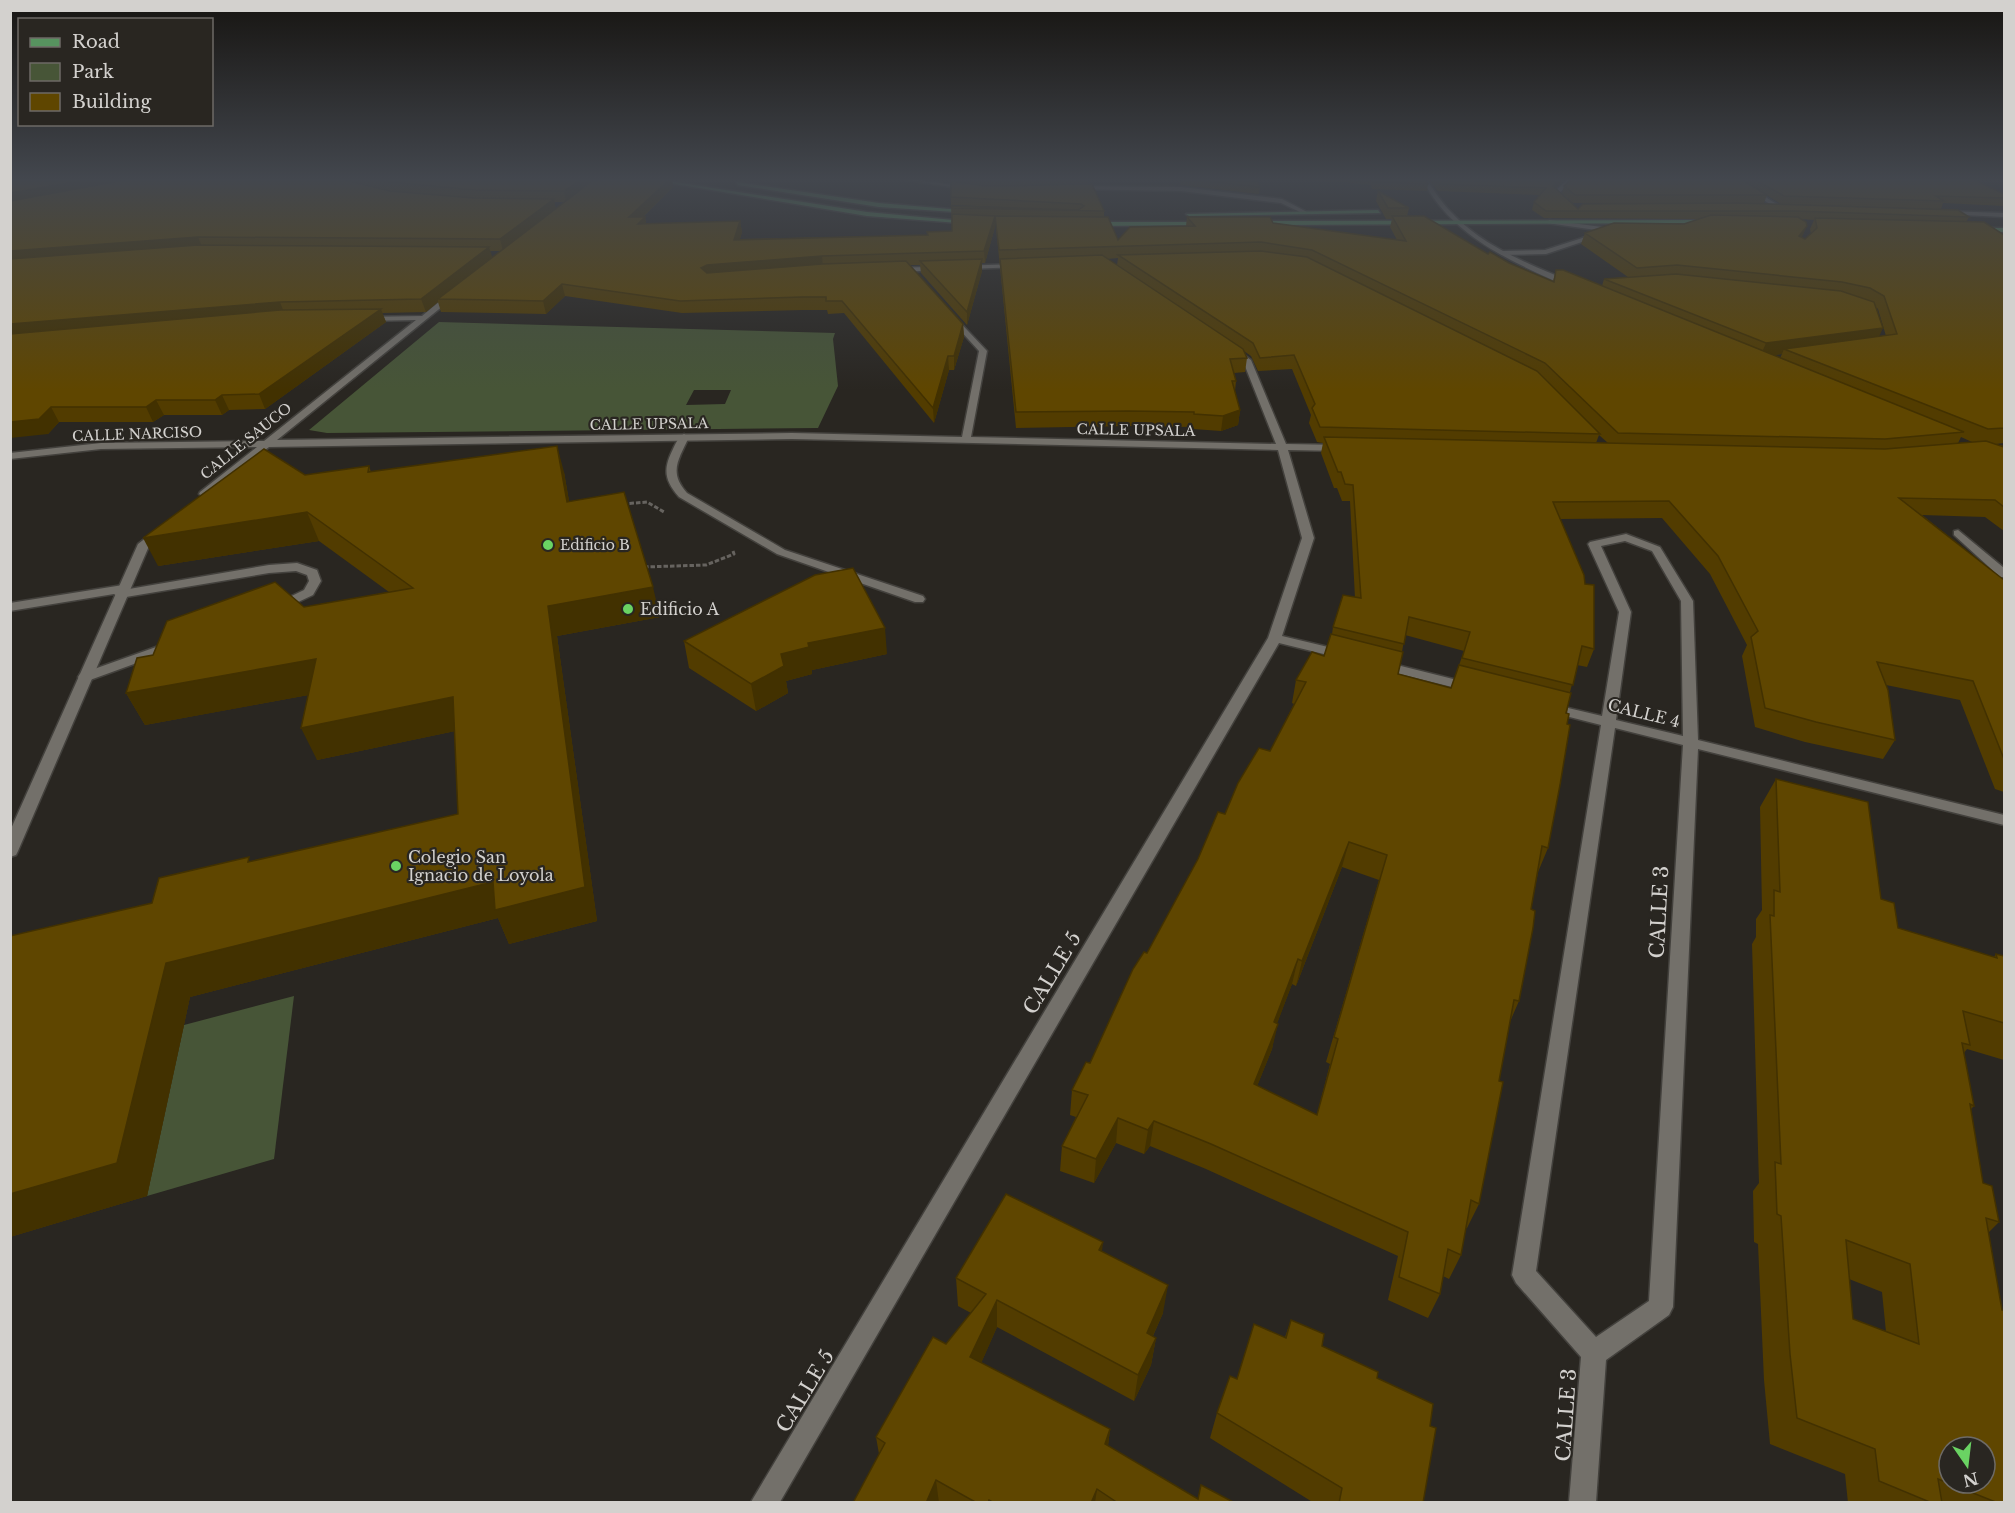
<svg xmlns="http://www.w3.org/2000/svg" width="2015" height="1513" font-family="'Libre Baskerville',serif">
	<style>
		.green { fill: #475537; fill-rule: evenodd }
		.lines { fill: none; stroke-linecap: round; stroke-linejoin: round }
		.lane-casing { stroke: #43413d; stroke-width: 3 }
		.street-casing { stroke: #43413d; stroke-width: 3 }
		.primary-casing { stroke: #43413d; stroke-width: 3 }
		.path { stroke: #66635f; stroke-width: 3; stroke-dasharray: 4.5 2; stroke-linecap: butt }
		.lane { fill: #73706a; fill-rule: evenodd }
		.street { fill: #73706a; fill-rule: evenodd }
		.primary { fill: #57935f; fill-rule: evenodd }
		.wall { fill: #523c00; fill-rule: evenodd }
		.shaded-wall { fill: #423100 }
		.building { fill: #5f4600; stroke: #423100; stroke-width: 1.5; fill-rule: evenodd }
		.poi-dot { fill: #6ad363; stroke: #292621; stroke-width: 2 }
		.labels { text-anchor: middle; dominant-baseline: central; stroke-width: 4.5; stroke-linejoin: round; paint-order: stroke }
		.far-street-label { font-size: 14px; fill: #d3d1ce; stroke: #292621 }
		.far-poi-label { font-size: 14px; fill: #d3d1ce; stroke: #292621; text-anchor: start }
		.poi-label { font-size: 16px; fill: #d3d1ce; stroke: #292621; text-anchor: start }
		.street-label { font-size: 16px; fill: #d3d1ce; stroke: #292621 }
		.near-street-label { font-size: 20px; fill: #d3d1ce; stroke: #292621 }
	</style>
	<rect width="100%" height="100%" fill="#292621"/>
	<g class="green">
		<path d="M439,322L835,333L833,339L838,386L818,428L327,433L309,430ZM694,390H731L725,404L686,405Z"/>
		<path d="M294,996L274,1159L147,1196L184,1025Z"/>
	</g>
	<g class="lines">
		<defs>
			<g id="lane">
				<path d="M1549,220L1617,229L1620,231L1617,233L1547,223Z"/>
				<path d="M1601,232L1603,235L1546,254L1502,255L1499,253L1502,251L1545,250Z"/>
				<path d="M684,434L689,437C679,459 668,472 687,493L785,550L923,596L925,599L923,602H915L777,554L679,497C664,480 663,469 673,449C676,443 678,437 684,434Z"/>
				<path d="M297,563L317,570L321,581L313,595L277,612L273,611L271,608L273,605L304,590L309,581L307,575L296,571L269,573L120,598L114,594L10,611V603L123,585L129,589L269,565Z"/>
				<path d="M173,641L180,645L178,648L90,680H80L78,677L80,674Z"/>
			</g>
			<g id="street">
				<path d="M900,179H912L974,188L971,190Z"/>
				<path d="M1422,179H1426C1434,190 1441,202 1451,212C1483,247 1531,265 1574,283V287H1568C1511,261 1452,237 1422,179Z"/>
				<path d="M1568,179H1574L1559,193L1570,202L1568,205L1553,193Z"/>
				<path d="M1731,179H1737L1781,207L1776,208Z"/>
				<path d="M1073,186L1181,187L1282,199L1307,212L1302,213L1281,203L1181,191L1071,189Z"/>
				<path d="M1945,211L2004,213V217L1943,214Z"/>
				<path d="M1018,264L1020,267L895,272L891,270L895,268Z"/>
				<path d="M452,291L459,293L277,440L792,433L962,437L979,351L948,317L947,315L951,313L987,351L971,437L1276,444L1243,361L1228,351V347L1231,346L1251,360L1286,444L1342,445L1347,448L1342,451L1288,450L1314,538L1282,636L1349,652L1351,655L1344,659L1279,643L780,1502H751L1268,638L1302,538L1278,450L792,439L269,447L204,497L199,494L200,492L257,447L101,449L10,459V453L101,443L264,441L416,320L366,321H363V317L422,316Z"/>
				<path d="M160,527L166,530L149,546L18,851L16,855L10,857V831L138,544Z"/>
				<path d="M1958,530L2004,568V577H2000L1954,535V531Z"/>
				<path d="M1626,534L1660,547L1693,601L1698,740L2004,815V825L1698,749L1673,1307L1669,1315L1606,1360L1596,1502H1569L1581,1357L1516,1283L1512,1275L1601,725L1542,710L1540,707L1547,703L1602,716L1619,612L1588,544L1590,542ZM1625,541L1652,551L1681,601L1683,736L1616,720L1631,612L1601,546ZM1615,728L1683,745L1649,1301L1596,1337L1536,1271Z"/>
				<path d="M1381,661L1477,685L1479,688L1472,692L1376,668L1374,665L1376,662Z"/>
			</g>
			<g id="primary">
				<path d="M645,179H656L867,212L975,222L972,224L867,216Z"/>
				<path d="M736,182L879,203L973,211L970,213L879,207L738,185Z"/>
				<path d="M1378,210L1380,213L1189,216L1186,214Z"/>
				<path d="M1710,220L1712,223L1254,225L1251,223L1254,221Z"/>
				<path d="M1206,222L1208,225L1092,226L1089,224L1092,222Z"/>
				<path d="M1975,228H2004V232L1977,231Z"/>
			</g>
		</defs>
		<use href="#lane" class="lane-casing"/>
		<use href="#street" class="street-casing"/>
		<use href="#primary" class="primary-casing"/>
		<g class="path">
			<path d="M623,504L647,502L664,512"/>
			<path d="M644,567L706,565L734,554L733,551"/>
		</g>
		<use href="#lane" class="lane"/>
		<use href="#street" class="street"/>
		<use href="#primary" class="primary"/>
	</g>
	<g class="wall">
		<path d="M10,179H598L594,181L607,179H683L680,181L672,179L673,187L643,217H645L646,224L740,221L742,232L740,239L927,235L952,231L951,206L1002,207L951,205L950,179H1088V183L986,186L970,184L986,186L1092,184L1104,211V217L1118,240L1186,226L1187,217L1273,223L1397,240L1390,227L1392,219H1386L1376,201L1378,191L1409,208L1407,216L1488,254L1553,281L1556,270L1602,286L1604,279L1628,277L1581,244L1585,233L1684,224L1700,219L1544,218L1532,210L1534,202L1540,195L1438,191L1427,179H1565L1555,188L1578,209L1583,204L1969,217L1966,222L2004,235V443L1996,444L2004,446V531L1985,517L1922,515L2004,580V792L1995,789L1960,700L1886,685L1895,740L1883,759L1805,742L1755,727L1742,656L1747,645L1710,574L1662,518L1560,519L1585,584L1594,649L1587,667L1577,665L1570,692L1548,848L1538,872L1531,909L1519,1001L1509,1024L1499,1081L1479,1204L1467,1228H1466L1461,1255L1449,1279L1443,1276L1440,1294L1428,1318L1388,1300L1398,1256L1206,1169L1150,1146L1144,1154L1116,1143L1094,1183L1060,1171L1062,1146L1076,1117L1070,1115L1072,1090L1090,1063L1147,953L1225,814L1270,751L1294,704L1292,703L1296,680L1324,656L1332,634L1333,627L1355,598L1350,501H1342L1337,488H1334L1321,453L1323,443L1317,442L1309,423L1311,415L1292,369L1258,371L1251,356L1244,351L1247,358L1245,372L1234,373L1236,381L1235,391L1240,410L1238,425L1221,431L1193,429L1192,427L1127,426L1016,428L995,217V227L985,263H982V271L967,325L921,273L920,265H910L963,324L964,337L954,370H949L934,423L844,313L828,314L827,310H803L682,313L565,296L546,314L441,312L438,302L426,312L382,313L386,322L265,409L229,410L222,415H164L153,422H59L48,434ZM554,202H565L556,209ZM1801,219L1814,220L1810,229L1811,234L1805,239L1802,238ZM490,251H501L492,258ZM1118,258L1117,265L1107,259ZM1877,308L1878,309L1886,336L1879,337ZM1782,354L1780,358L1773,355ZM1599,435L1608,443H1596ZM1961,437L1972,442L1958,443ZM1405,635L1464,651L1451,688L1398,674ZM1342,867L1379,880L1326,1062L1330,1064L1317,1115L1257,1086L1272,1049L1277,1023L1292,984L1296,986Z"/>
		<path d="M1181,179H1257L1260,187L1259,194L1180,185Z"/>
		<path d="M1276,179H1425L1428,184L1427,191L1372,189L1371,185L1343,182Z"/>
		<path d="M1572,179H1972L2004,194V206L1943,203L1941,209L1781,204L1765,194L1767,195L1764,203H1573L1562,193L1564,186Z"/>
		<path d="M369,466L371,472H564L569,501L660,617L557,636L597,921L509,944L498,918L190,997L147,1196L10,1237V936L152,903L252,861L458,814L455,731L317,760L308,695L145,725L126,693L153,655L304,607L389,592L319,541L158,566L305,475Z"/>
		<path d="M684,641L887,654L812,670V674L786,681L788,693L756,711L689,668Z"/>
		<path d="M1776,779L1881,899L1898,928L1994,957L1996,954L2004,956V1060L1967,1049L1964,1053L1974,1106L1971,1109L1983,1183L1999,1222L1989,1232L2004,1503H1848L1845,1474L1770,1444L1764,1380L1758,1244L1754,1242L1753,1191L1759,1183L1752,944L1756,937V919L1762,910L1760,807ZM1849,1279L1882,1292L1886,1332L1853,1319Z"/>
		<path d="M1102,1251L1163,1313L1153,1336L1156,1338L1151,1365L1134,1401L997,1327L981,1363L1110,1429L1108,1446L1197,1499L1235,1503H853L879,1454L876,1437L971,1313L958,1306L956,1278Z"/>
		<path d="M1291,1320L1322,1346L1377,1378L1430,1426L1423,1503H1314L1210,1438L1217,1413L1237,1379L1285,1337Z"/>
	</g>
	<g class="shaded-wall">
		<path d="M92,179H154L10,205V193Z"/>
		<path d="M581,179H598L566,202L564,191Z"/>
		<path d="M670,179H672L673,187L631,228L629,217Z"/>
		<path d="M1560,179H1565L1551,193L1553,186Z"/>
		<path d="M554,199L556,210L503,251L500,239Z"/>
		<path d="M995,216V227L985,263L984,251Z"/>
		<path d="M645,217L647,228L638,224Z"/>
		<path d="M740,221L742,232L736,251L734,240Z"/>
		<path d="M1807,226L1802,237L1794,248L1799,236Z"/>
		<path d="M198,237L203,249L10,263V251Z"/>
		<path d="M489,247L493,259L438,299V302L426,312L421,299Z"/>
		<path d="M822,256L823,268L703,280L701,268L707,265Z"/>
		<path d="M982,259V271L967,325V312Z"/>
		<path d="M562,284L565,296L546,314L543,301Z"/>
		<path d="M280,302L285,315L10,339V324Z"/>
		<path d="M381,309L386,322L265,409L259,394Z"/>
		<path d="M963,324L964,337L954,370V356Z"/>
		<path d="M1883,328L1877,341L1784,349L1782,354L1760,357L1766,343Z"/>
		<path d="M948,356L949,370L934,423L933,408Z"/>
		<path d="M222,395L229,410L222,415L215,400Z"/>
		<path d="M156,400L164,415L153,422L146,407Z"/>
		<path d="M51,407L59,422L48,434L10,438V422Z"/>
		<path d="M1240,410L1238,425L1221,431L1223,416Z"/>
		<path d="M557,446L564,472L574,530L567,502Z"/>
		<path d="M307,512L319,541L158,566L143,538Z"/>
		<path d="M653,587L660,617L557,636L597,921L509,944L498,918L190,997L147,1196L10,1237V1194L166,963L493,882L548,606Z"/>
		<path d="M885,628L887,654L812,670V674L786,681L788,693L756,711L751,684L781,654L808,643Z"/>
		<path d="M316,659L331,691L145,725L126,693Z"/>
		<path d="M453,697L465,729L317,760L301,728Z"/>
		<path d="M1349,842L1342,867L1296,986L1302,961Z"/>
		<path d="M1298,959L1292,984L1268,1048L1274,1022Z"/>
		<path d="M1278,1024L1272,1049L1248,1109L1254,1084Z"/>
		<path d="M1118,1118L1116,1143L1094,1183L1096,1159Z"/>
		<path d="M1154,1121L1150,1146L1144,1154L1148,1130Z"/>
		<path d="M1103,1242L1100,1270L1099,1250Z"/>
		<path d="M1168,1285L1163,1313L1142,1360L1147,1333Z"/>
		<path d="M997,1300V1327L972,1384L970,1357Z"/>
		<path d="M1156,1338L1151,1365L1134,1401L1138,1375Z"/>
		<path d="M1110,1429L1107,1455L1105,1444Z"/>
		<path d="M936,1480L939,1503H926Z"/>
		<path d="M1097,1489L1095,1503H1091Z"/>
	</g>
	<g class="building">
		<path d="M10,179H92L10,193Z"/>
		<path d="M130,179H341L390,191L474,198L554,199L500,239L198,237L10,251V201Z"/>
		<path d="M372,179H581L564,191L474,190L391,182Z"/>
		<path d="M607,179H670L629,217H645L638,224L740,221L734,240L928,235L927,232L952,231V214L995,216L984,251L822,256L707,265L701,268L707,273L822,264L906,261L963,324L954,356H948L933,408L842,301H826V297H802L680,301L562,284L543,301L438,299L592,181Z"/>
		<path d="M1188,179H1257L1260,187Z"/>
		<path d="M1372,179H1425L1428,184L1373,182Z"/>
		<path d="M1435,179H1560L1553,186L1578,209L1583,204L1737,203L1958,210L1969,217L1795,211H1546L1534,202L1546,188L1439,184Z"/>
		<path d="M1572,179H1741L1767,195H1575L1564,186Z"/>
		<path d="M1754,179H1972L2004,194V198L1936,196L1944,201L1784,196Z"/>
		<path d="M951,181L986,186L1092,184L1104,211L952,208L951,206L1078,210L1084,206L1081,204L951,197Z"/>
		<path d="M1378,191L1409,208H1388Z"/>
		<path d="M1711,215L1798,217L1806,222L1807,226L1799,236L1805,239L1817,228L1815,218L1984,222L2004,235V428L1988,429L1784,349L1897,334L1884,296L1870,288L1842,282L1677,265L1637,268L1585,233L1614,223L1684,224Z"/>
		<path d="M995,216L1108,217L1118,240L1130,227L1195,226L1187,217H1270L1273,223L1406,241L1392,216H1424L1488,254L1490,252L1509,263L1554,282L1556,270H1563L1964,432L1885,439L1618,433L1545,363L1312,250L1261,242L999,250Z"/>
		<path d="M198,245L489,247L421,299L280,302L10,324V259Z"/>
		<path d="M1261,251L1307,257L1537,371L1600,434L1320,427L1312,408L1315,404L1294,355L1260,358L1253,343L1118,255Z"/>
		<path d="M1102,255L1243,349L1247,358L1230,359L1236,381H1232L1240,410L1223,416L1194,414V412L1128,411L1016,412L1000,259Z"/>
		<path d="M982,259L967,312L920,261Z"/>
		<path d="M1676,274L1841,291L1874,302L1883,328L1766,343L1604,279Z"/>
		<path d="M381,309L259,394L222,395L215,400H156L146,407H51L39,419L10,422V334L280,310Z"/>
		<path d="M1324,437L1885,449L1986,441L2004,447V507L1995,500L1899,498L2004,580V759L1973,681L1877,662L1888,690L1895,740L1816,722L1765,708L1751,637L1758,631L1718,556L1669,501L1553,502L1584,575L1585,584L1594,585V649L1582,646L1573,685L1462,658L1470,632L1409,617L1404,644L1333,627L1343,595L1361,598L1353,485L1345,484L1341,472H1338Z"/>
		<path d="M557,446L567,502L624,492L653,587L548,606L585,887L495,910L493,882L166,963L117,1163L10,1194V936L152,903L159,878L249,857L248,862L458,814L453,697L301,728L316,659L126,693L137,658L153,655L167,621L275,582L304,607L413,588L307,512L143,538L264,449L305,475L369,466L368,472Z"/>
		<path d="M853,568L885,628L808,643L809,647L781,654L784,666L751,684L684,641L815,575Z"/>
		<path d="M1331,634L1403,652L1398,674L1451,688L1459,665L1571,693L1566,713L1569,714L1567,724L1570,725L1560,785L1548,848L1542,846L1531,909L1535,911L1533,928L1519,1001L1514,1000L1499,1081L1503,1082L1479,1204L1471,1200L1461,1255L1448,1249L1440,1294L1399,1277L1408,1232L1211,1144L1154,1121L1148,1130L1118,1118L1096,1159L1062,1146L1088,1095L1072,1090L1086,1062L1090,1063L1133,969L1144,952L1147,953L1198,859L1218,812L1225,814L1238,783L1259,748L1270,751L1306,682L1296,680L1312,652L1324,656ZM1349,842L1387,855L1334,1037L1338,1039L1317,1115L1254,1084L1278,1024L1274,1022L1298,959L1302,961Z"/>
		<path d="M1776,779L1868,802L1881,899L1894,903L1898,928L1997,958L1996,954L2004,956V1023L1963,1011L1970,1045L1962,1043L1974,1106L1970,1104L1983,1183L1992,1186L1999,1222L1986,1218L2002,1310H2004V1503H1998L1938,1479L1942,1503H1932L1879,1481L1875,1449L1797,1418L1790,1354L1781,1216L1777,1214L1775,1162L1781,1164L1770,915L1774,916V890L1780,892ZM1846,1240L1910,1264L1919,1344L1853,1319ZM1949,1447H1985V1483H1949Z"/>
		<path d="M1006,1194L1103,1242L1099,1250L1168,1285L1147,1333L1156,1338L1138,1375L997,1300L970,1357L1110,1429L1105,1444L1198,1499L1201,1485L1235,1503H1118L1097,1489L1091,1503H994L989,1500L988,1503H977L936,1480L926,1503H853L885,1443L876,1437L933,1337L946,1344L986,1294L956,1278Z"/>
		<path d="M1291,1320L1324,1334L1322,1346L1378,1372L1377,1378L1433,1404L1430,1426L1436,1428L1423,1503H1339L1342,1488L1217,1413L1230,1376L1237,1379L1254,1324L1286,1338Z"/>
	</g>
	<linearGradient id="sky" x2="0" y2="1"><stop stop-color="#171512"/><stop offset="0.46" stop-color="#43474e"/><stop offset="1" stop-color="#43474e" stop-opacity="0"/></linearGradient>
	<rect width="2015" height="390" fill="url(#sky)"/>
	<g class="poi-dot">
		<circle cx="548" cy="545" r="6"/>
		<circle cx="628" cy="609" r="6"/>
		<circle cx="396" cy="866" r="6"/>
	</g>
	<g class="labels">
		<g class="far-street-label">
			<text transform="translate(649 424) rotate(-1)">CALLE UPSALA</text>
			<text transform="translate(1136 430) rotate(1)">CALLE UPSALA</text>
			<text transform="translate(137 434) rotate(-2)">CALLE NARCISO</text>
			<text transform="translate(246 441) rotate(-39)">CALLE SAUCO</text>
		</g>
		<g class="far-poi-label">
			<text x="560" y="545">Edificio B</text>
		</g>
		<g class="poi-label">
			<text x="640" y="609">Edificio A</text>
			<text x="408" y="857">Colegio San<tspan x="408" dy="18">Ignacio de Loyola</tspan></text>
		</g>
		<g class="street-label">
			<text transform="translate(1644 713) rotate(14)">CALLE 4</text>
		</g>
		<g class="near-street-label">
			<text transform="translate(1659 912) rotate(-87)">CALLE 3</text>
			<text transform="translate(1052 973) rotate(-59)">CALLE 5</text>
			<text transform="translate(805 1391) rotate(-59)">CALLE 5</text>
			<text transform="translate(1566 1415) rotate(-86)">CALLE 3</text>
		</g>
	</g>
	<rect width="2015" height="1513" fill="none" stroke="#d3d1ce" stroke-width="24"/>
	<rect x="18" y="18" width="195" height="108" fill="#292621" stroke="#6d6a66" stroke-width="1.5"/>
	<rect x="30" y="38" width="30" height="9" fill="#57935f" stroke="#6d6a66" stroke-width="1.5"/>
	<text x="72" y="48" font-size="18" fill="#d3d1ce">Road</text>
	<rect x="30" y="63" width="30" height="18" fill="#475537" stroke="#6d6a66" stroke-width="1.5"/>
	<text x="72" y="78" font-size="18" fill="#d3d1ce">Park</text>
	<rect x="30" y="93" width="30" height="18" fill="#5f4600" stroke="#6d6a66" stroke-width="1.5"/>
	<text x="72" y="108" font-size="18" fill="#d3d1ce">Building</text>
	<g transform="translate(1967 1465) rotate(166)"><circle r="28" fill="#292621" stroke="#6d6a66" stroke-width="1.5"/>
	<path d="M0-4.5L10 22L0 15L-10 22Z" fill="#6ad363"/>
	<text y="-9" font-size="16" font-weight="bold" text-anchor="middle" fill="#d3d1ce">N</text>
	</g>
</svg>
